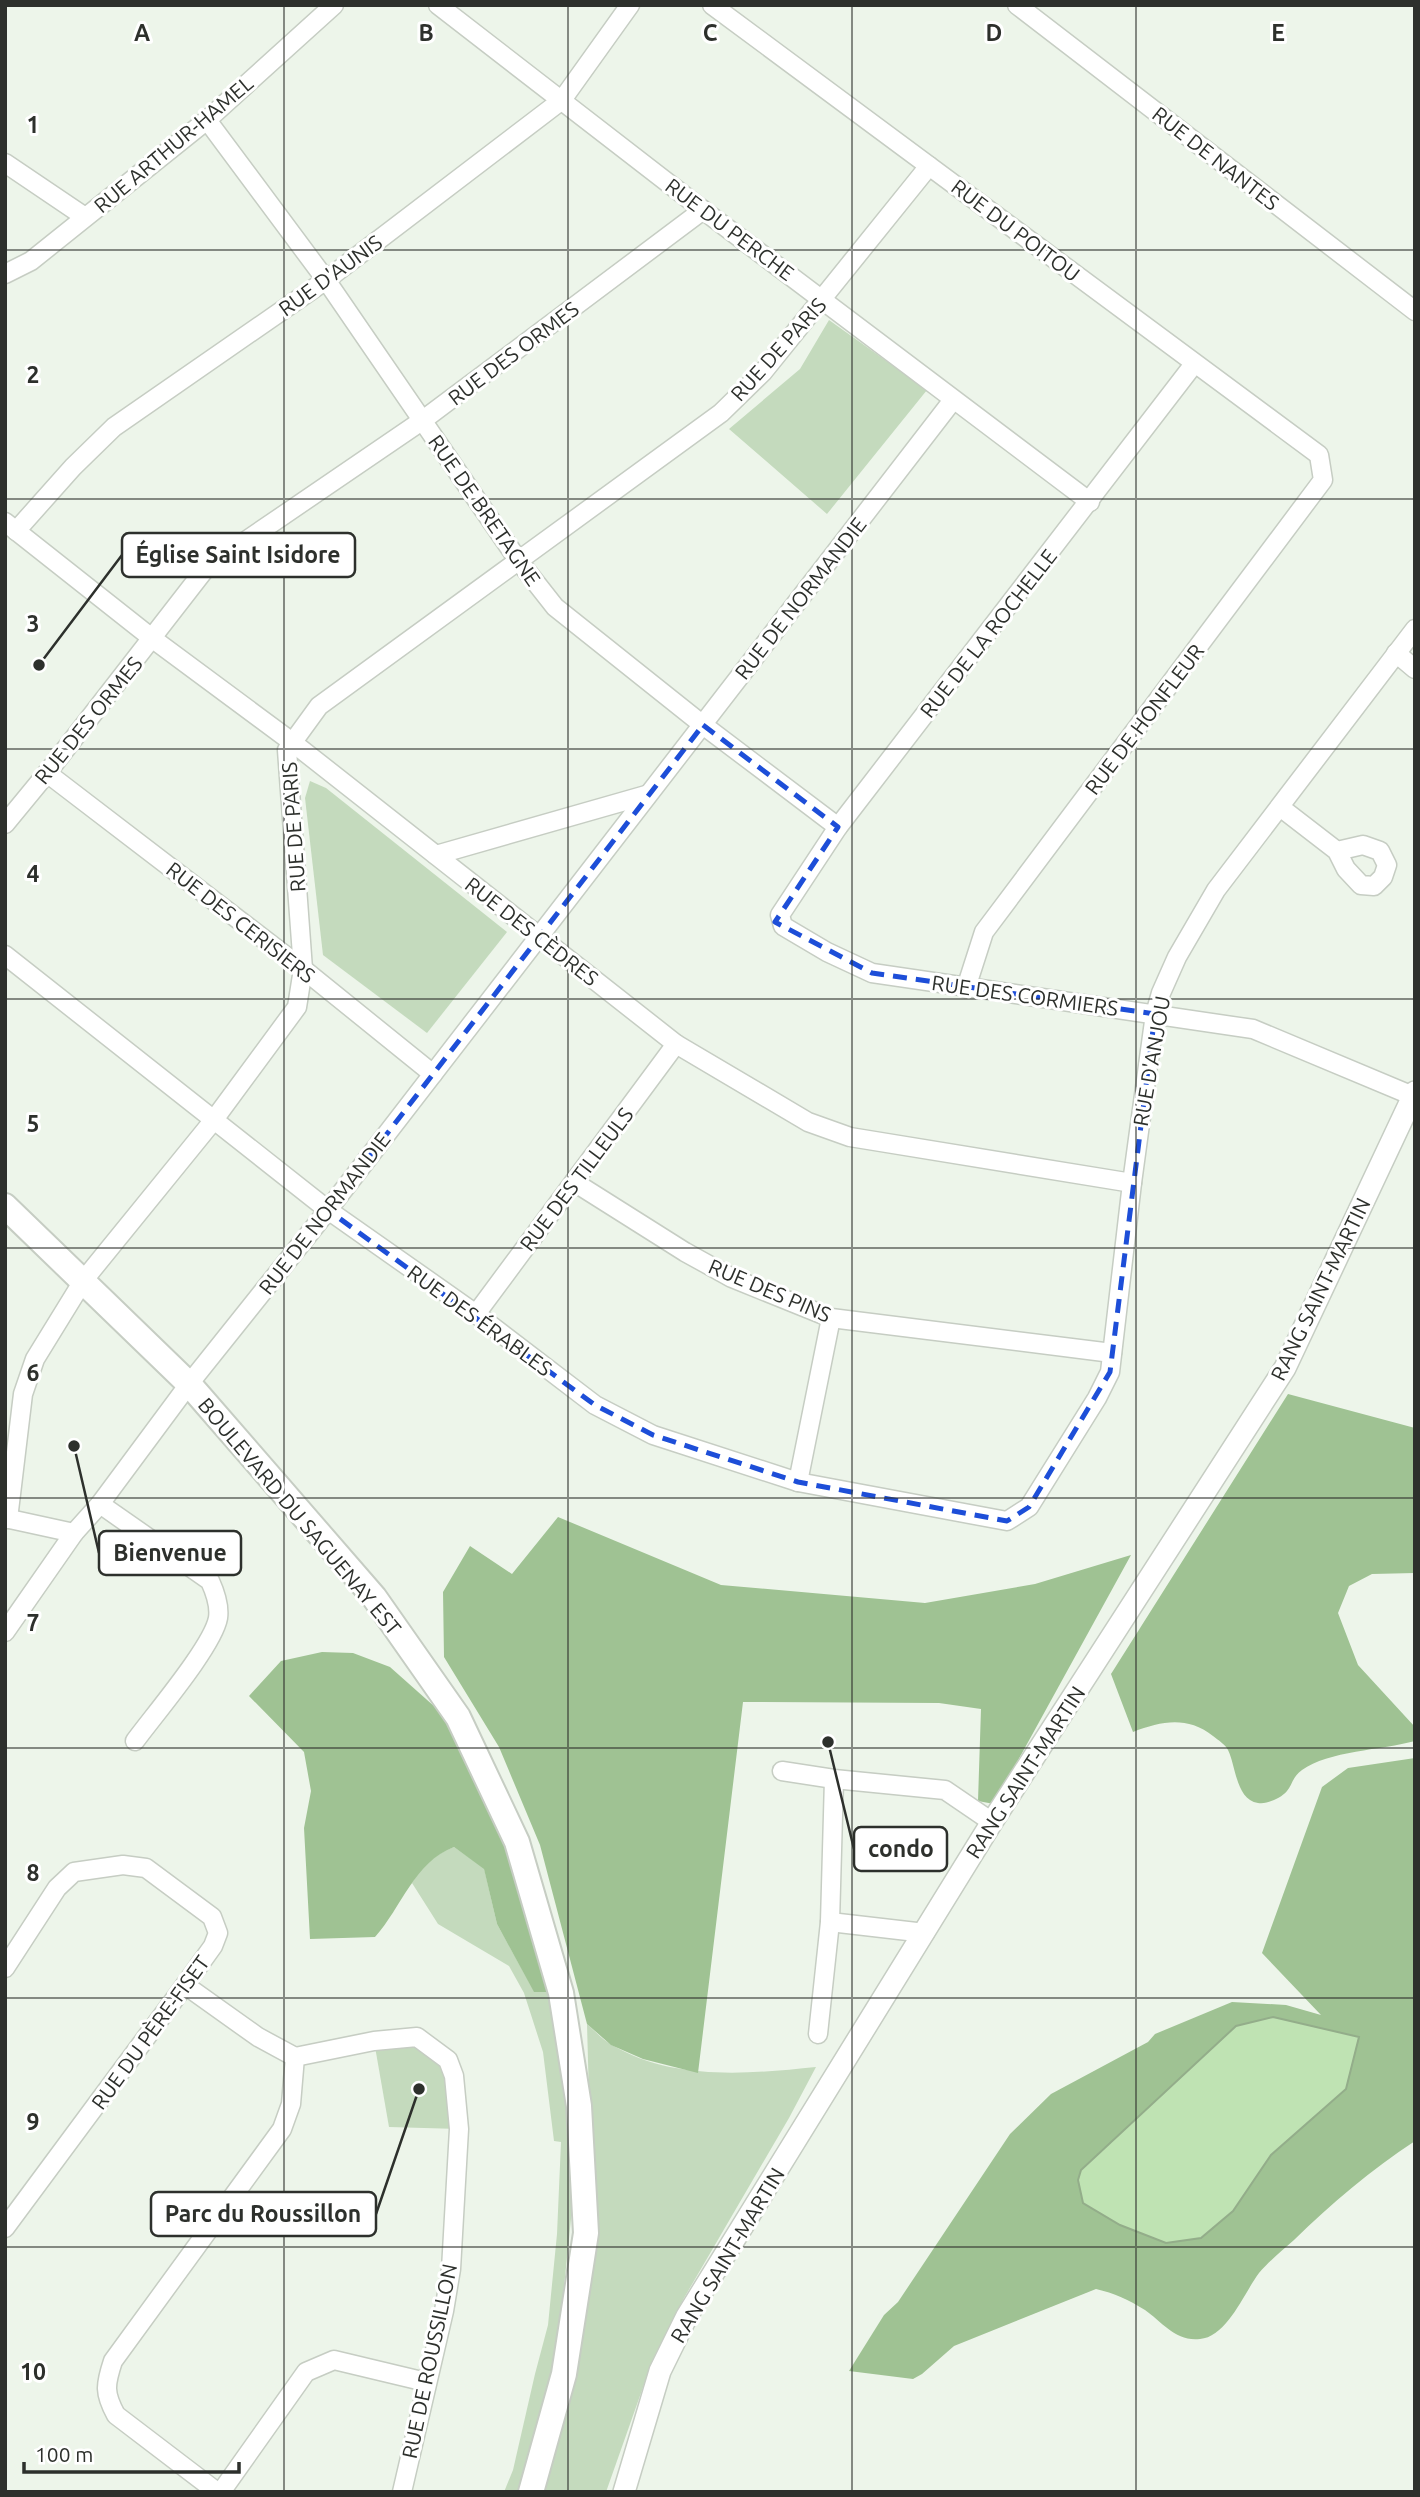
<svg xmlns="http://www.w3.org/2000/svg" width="1420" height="2497" font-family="Ubuntu,sans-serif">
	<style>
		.green { fill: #c4dabd }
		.forest { fill: #9fc293; fill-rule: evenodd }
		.water { fill: #bfe3b3; stroke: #93ad8a; stroke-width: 2 }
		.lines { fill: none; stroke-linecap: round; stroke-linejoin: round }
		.minor-casing { stroke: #c6cdc3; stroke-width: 21 }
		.tertiary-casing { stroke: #c6cdc3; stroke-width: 24 }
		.secondary-casing { stroke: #c6cdc3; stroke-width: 28 }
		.minor { stroke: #fff; stroke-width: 18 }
		.tertiary { stroke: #fff; stroke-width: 21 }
		.secondary { stroke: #fff; stroke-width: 24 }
		.marked { fill: none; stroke: #1d4ed8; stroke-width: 5; stroke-dasharray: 14 9; stroke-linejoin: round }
		.grid { fill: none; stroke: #2d302c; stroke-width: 2; stroke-opacity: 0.55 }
		.labels { text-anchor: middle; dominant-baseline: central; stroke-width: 6; stroke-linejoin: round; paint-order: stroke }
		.street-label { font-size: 21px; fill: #2d302c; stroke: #fff }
		.grid-label { font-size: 23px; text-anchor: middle; font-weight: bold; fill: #2d302c; stroke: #fff; stroke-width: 6; stroke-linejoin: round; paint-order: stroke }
		.leader { fill: none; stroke: #2d302c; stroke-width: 2.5 }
		.callout-dot { fill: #2d302c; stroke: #fff; stroke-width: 2.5 }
		.callout { fill: #fff; stroke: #2d302c; stroke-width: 2.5 }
		.callout-label { font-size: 23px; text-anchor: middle; font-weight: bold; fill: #2d302c }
	</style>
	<rect width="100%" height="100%" fill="#edf5ea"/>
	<g class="green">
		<path d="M829,320L927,390L827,514L729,429L800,369Z"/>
		<path d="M310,781L326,788L507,932L427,1033L323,955L305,798Z"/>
		<path d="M454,1847L484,1868L497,1924L534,1991L547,1992L561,2056L567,2107L572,2182L571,2219L559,2335L542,2417L519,2492H504L513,2470L535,2374L548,2325L557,2234L561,2142L554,2141L543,2052L524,1993L509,1966L438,1924L412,1883C422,1866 435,1854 454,1847Z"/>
		<path d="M587,2024C595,2031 603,2040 612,2045C673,2081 748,2074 816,2067L789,2118L684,2298L653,2359L606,2492H540L592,2207Z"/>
		<path d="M417,2037L448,2060L459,2129L389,2127L374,2041Z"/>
	</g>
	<g class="forest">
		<path d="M1288,1394L1415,1428V1573L1372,1574L1349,1586L1338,1613L1358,1665L1415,1727V1741C1382,1750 1328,1751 1302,1770C1288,1780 1295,1791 1274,1800C1268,1802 1264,1804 1258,1803C1236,1800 1236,1766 1228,1750C1226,1745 1218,1740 1213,1736C1187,1716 1162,1721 1133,1732L1111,1674Z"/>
		<path d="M558,1517L721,1585L925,1603L1035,1584L1131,1555L994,1804L978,1801L981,1709L939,1703L743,1702L698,2073L643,2059L611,2045L587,2024L540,1845L499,1747L444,1657L443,1592L470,1546L512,1574Z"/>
		<path d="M322,1652L353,1653L390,1667L444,1715L491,1811L523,1895L547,1992H534L497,1924L484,1869L454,1847C414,1862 402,1907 375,1937L310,1939L304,1828L311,1791L304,1752L249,1696L281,1661Z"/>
		<path d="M1415,1758V2141C1371,2170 1332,2203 1294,2240C1283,2250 1269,2261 1259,2273C1244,2293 1227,2337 1200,2339C1176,2342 1162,2322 1145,2310C1129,2300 1114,2293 1096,2289L954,2346L922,2374L913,2379L849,2371L884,2315L898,2302L1010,2134L1051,2094L1148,2042L1155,2034L1232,2002L1286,2005L1321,2015L1262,1953L1322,1787L1348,1768ZM1346,2089L1271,2155L1233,2211L1166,2243Z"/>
	</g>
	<path class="water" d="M1273,2017L1359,2037L1346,2089L1271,2155L1233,2211L1201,2238L1166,2243L1120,2225L1083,2203L1078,2180L1081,2170L1236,2026Z"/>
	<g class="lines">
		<defs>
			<g id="minor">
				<path d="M438,5L703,210L1090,502"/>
				<path d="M712,5L1319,455L1323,480L984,932L966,988"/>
				<path d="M1017,5L1415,311"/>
				<path d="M207,120L326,280L518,560L555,607L703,725L838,827"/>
				<path d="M5,163L85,217"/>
				<path d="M5,274L31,261L207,120L334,5"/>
				<path d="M1194,364L838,827L780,915L783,926L827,952L872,973L1253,1029L1413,1096"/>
				<path d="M5,522L153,639L292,742L676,1044L808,1122L850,1137L1132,1183"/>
				<path d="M16,531L73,467L114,427L326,280L562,100L630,5"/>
				<path d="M1396,653L1415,669"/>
				<path d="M47,773L303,969L433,1074"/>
				<path d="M1280,807L1337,851L1346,869L1361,885L1374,886L1383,877L1387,865L1380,851L1363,845L1337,851"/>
				<path d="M5,824L47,773L206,568L423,420L703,210"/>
				<path d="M436,855L646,795"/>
				<path d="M5,955L328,1210L476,1314L595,1405L653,1435L798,1482L1007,1521L1029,1507L1097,1398L1110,1372L1132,1183L1155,1014L1161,993L1177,957L1216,890L1415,629"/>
				<path d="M574,1182L685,1252L732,1278L831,1318L1112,1353"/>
				<path d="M476,1314L676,1044"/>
				<path d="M798,1482L831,1318"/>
				<path d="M100,1504L210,1581C215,1592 220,1605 218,1618C213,1646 154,1715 135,1741"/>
				<path d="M5,1518L74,1533"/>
				<path d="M8,1519L23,1394L35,1359L83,1281L213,1121L297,1007L303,969L287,750L319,706L721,413L763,372L929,166"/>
				<path d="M5,1632L74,1533L100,1504L189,1384L328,1210L953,400"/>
				<path d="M782,1771L834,1779L945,1790L992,1822"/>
				<path d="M830,1922L925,1933"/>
				<path d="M5,1968L57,1888L74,1872L123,1865L146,1868L212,1917L218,1933L213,1946L185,1985L5,2228"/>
				<path d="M185,1985L258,2037L295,2057L374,2041L417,2037L448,2060L454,2076L459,2129L451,2269L444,2311L402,2492"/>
				<path d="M818,2034L830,1922L834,1779"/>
				<path d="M217,2492L116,2415C104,2393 105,2385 113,2361L282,2129L291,2104L295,2057"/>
				<path d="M221,2492L306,2372L334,2360L426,2382"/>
			</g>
			<path id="tertiary" d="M624,2492L660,2371L687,2316L992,1822L1285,1368L1415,1092"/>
			<path id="secondary" d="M5,1206L189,1384L374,1597L458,1717L517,1842L561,1993L579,2106L586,2233L564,2374L531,2492"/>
		</defs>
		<use href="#minor" class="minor-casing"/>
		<use href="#tertiary" class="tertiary-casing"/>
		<use href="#secondary" class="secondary-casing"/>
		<use href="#minor" class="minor"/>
		<use href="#tertiary" class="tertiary"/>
		<use href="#secondary" class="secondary"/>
	</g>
	<path class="marked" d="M703,725L838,827L775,922L872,973L1155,1014L1110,1372L1029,1507L1007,1521L798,1482L653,1435L595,1405L328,1210Z"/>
	<path class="grid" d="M284,5V2492M568,5V2492M852,5V2492M1136,5V2492M5,250H1415M5,499H1415M5,749H1415M5,999H1415M5,1248H1415M5,1498H1415M5,1748H1415M5,1998H1415M5,2247H1415"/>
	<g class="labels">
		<g class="street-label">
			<text transform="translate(173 144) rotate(-40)">RUE ARTHUR-HAMEL</text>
			<text transform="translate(1216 158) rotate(38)">RUE DE NANTES</text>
			<text transform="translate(730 229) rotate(37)">RUE DU PERCHE</text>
			<text transform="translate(1016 230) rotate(37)">RUE DU POITOU</text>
			<text transform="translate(330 275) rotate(-36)">RUE D'AUNIS</text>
			<text transform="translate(778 349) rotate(-48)">RUE DE PARIS</text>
			<text transform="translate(513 353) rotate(-37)">RUE DES ORMES</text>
			<text transform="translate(485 510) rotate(55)">RUE DE BRETAGNE</text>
			<text transform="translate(800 598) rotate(-52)">RUE DE NORMANDIE</text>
			<text transform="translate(988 633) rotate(-52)">RUE DE LA ROCHELLE</text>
			<text transform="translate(1144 719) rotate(-53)">RUE DE HONFLEUR</text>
			<text transform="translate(88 720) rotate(-51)">RUE DES ORMES</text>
			<text transform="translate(293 827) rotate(-94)">RUE DE PARIS</text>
			<text transform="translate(241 922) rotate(38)">RUE DES CERISIERS</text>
			<text transform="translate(532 931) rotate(38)">RUE DES CÈDRES</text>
			<text transform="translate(1025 995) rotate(8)">RUE DES CORMIERS</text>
			<text transform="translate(1151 1061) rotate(-80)">RUE D'ANJOU</text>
			<text transform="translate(576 1179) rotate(-53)">RUE DES TILLEULS</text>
			<text transform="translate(324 1213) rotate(-52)">RUE DE NORMANDIE</text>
			<text transform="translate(1320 1289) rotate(-64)">RANG SAINT-MARTIN</text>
			<text transform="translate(770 1290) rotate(23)">RUE DES PINS</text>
			<text transform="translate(480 1320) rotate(36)">RUE DES ÉRABLES</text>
			<text transform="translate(300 1516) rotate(50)">BOULEVARD DU SAGUENAY EST</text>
			<text transform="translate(1025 1772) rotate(-57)">RANG SAINT-MARTIN</text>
			<text transform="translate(150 2032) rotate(-54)">RUE DU PÈRE-FISET</text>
			<text transform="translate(727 2255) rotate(-59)">RANG SAINT-MARTIN</text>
			<text transform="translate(429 2361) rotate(-78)">RUE DE ROUSSILLON</text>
		</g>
	</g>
	<g class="grid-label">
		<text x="142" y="41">A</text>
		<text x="426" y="41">B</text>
		<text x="710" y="41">C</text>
		<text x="994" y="41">D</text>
		<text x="1278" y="41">E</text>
		<text x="33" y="133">1</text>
		<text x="33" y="383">2</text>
		<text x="33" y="632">3</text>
		<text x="33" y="882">4</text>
		<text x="33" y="1132">5</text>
		<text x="33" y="1381">6</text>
		<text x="33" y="1631">7</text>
		<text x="33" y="1881">8</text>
		<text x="33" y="2130">9</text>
		<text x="33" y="2380">10</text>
	</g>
	<path class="leader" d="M39 665L122 555M74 1446L99 1553M828 1742L854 1849M419 2089L376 2214"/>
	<g class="callout-dot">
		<circle cx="39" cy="665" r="7"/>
		<circle cx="74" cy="1446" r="7"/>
		<circle cx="828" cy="1742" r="7"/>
		<circle cx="419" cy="2089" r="7"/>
	</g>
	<g class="callout">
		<rect x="122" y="533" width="233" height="44" rx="7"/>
		<rect x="99" y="1531" width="142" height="44" rx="7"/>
		<rect x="854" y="1827" width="93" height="44" rx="7"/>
		<rect x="151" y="2192" width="225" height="44" rx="7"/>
	</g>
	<g class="callout-label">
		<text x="238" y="563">Église Saint Isidore</text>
		<text x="170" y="1561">Bienvenue</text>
		<text x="901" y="1857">condo</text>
		<text x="263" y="2222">Parc du Roussillon</text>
	</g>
	<rect width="1420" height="2497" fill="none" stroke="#2d302c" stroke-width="14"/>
	<path d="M24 2462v10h215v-10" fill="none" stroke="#2d302c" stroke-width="3.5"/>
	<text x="35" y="2462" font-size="21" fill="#2d302c" stroke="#ffffff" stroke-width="5" paint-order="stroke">100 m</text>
</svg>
